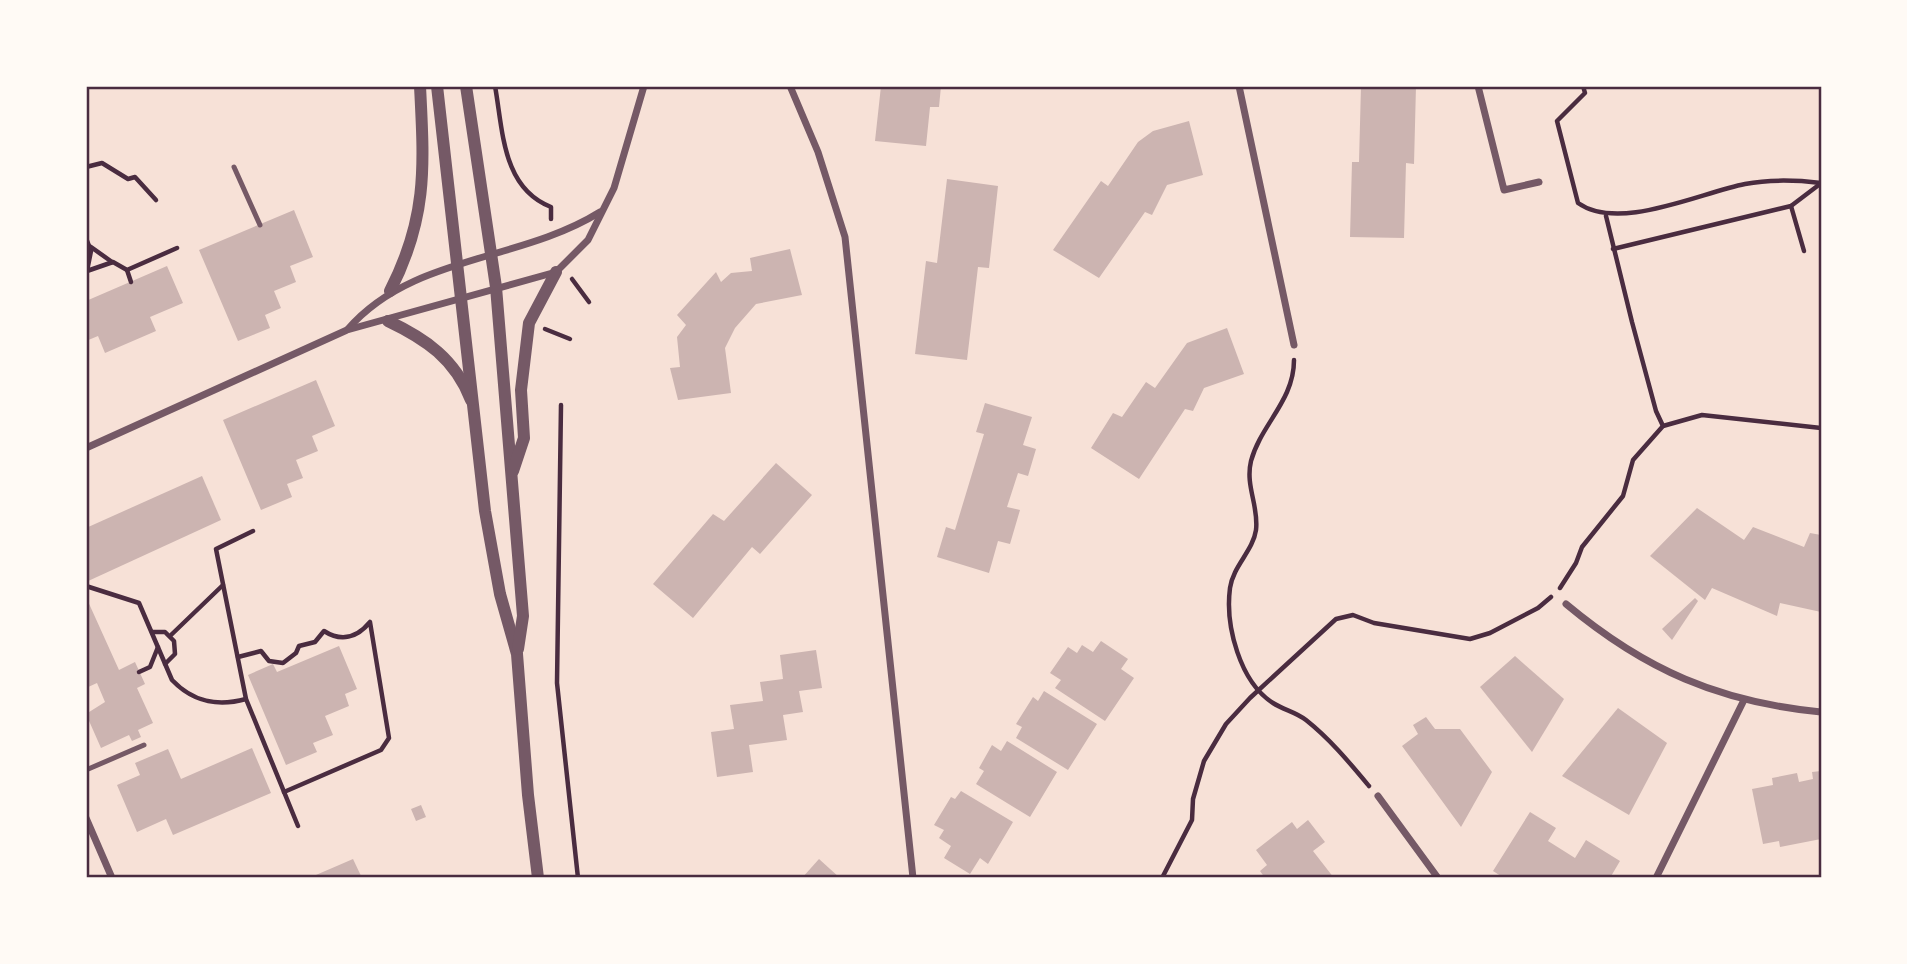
<svg xmlns="http://www.w3.org/2000/svg" width="1907" height="964" font-family="'Titillium Web',sans-serif">
	<style>
		.building { fill: #ccb4b1 }
		.lines { fill: none; stroke-linecap: round; stroke-linejoin: round }
		.path { stroke: #4a2c40; stroke-width: 4.5 }
		.service { stroke: #755966; stroke-width: 5 }
		.minor { stroke: #755966; stroke-width: 7 }
		.tertiary { stroke: #755966; stroke-width: 12 }
		.neatline { fill: none; stroke: #4a2c40; stroke-width: 2.5 }
	</style>
	<rect width="100%" height="100%" fill="#f7e1d7"/>
	<g class="building">
		<path d="M881,86H941L939,107H930L926,146L875,141Z"/>
		<path d="M1361,86H1416L1414,164L1406,163L1404,238L1350,237L1352,162H1359Z"/>
		<path d="M1189,121L1203,175L1167,185L1152,215L1145,212L1099,278L1053,250L1101,181L1108,186L1138,142L1153,131Z"/>
		<path d="M947,179L998,186L989,268L978,267L967,360L915,354L926,261L937,263Z"/>
		<path d="M294,210L313,257L290,266L296,282L274,291L281,308L265,315L270,328L238,341L199,250Z"/>
		<path d="M790,249L802,295L756,304L735,328L725,348L731,393L678,400L670,368L680,367L677,337L686,325L677,315L716,272L721,282L731,273L752,271L750,258Z"/>
		<path d="M167,266L183,303L150,317L156,331L105,353L98,336L86,341V301Z"/>
		<path d="M1227,328L1244,374L1204,388L1193,411L1185,409L1139,479L1091,448L1113,413L1122,417L1146,382L1155,388L1187,343Z"/>
		<path d="M316,380L335,426L312,436L318,451L296,460L303,478L287,484L292,497L261,510L223,420Z"/>
		<path d="M985,403L1032,417L1023,445L1036,449L1028,476L1018,473L1007,507L1020,510L1010,544L998,541L989,573L937,557L946,527L955,530L984,434L976,432Z"/>
		<path d="M776,463L812,495L760,554L752,547L693,618L653,584L713,514L724,521Z"/>
		<path d="M202,476L221,520L86,582V528Z"/>
		<path d="M1697,508L1744,540L1753,527L1804,547L1810,533L1821,535V612L1780,603L1777,616L1712,588L1705,600L1650,556Z"/>
		<path d="M86,597L119,670L135,662L145,684L137,688L153,723L138,730L141,737L132,741L129,735L101,748L86,714L105,702L97,683L86,688Z"/>
		<path d="M1695,598L1698,601L1672,640L1662,629Z"/>
		<path d="M1101,641L1128,659L1121,669L1134,678L1105,721L1055,688L1061,680L1050,673L1068,647L1077,653L1082,645L1093,652Z"/>
		<path d="M339,646L357,689L345,694L349,706L325,716L333,735L313,743L317,752L286,765L248,675L273,664L277,672Z"/>
		<path d="M816,650L822,688L799,691L803,712L783,715L787,740L749,745L753,772L717,777L711,732L734,729L730,705L763,701L760,682L783,679L780,655Z"/>
		<path d="M1515,656L1564,699L1532,752L1480,687Z"/>
		<path d="M1044,691L1097,724L1068,770L1016,738L1022,727L1016,724L1033,697L1038,701Z"/>
		<path d="M1618,708L1667,743L1629,815L1562,776Z"/>
		<path d="M1426,717L1435,729H1460L1492,772L1461,827L1402,746L1418,734L1413,725Z"/>
		<path d="M1007,741L1057,772L1030,817L976,784L984,771L979,768L992,745L1001,751Z"/>
		<path d="M252,748L271,793L173,835L166,819L137,832L117,785L140,775L135,763L168,749L181,779Z"/>
		<path d="M1821,771V839L1780,847L1779,841L1763,844L1752,789L1773,785L1772,778L1797,773L1799,782L1813,779L1812,772Z"/>
		<path d="M961,791L1013,822L988,864L980,858L970,874L944,858L951,846L939,838L944,830L934,825L951,797L955,799Z"/>
		<path d="M421,805L426,817L416,821L411,809Z"/>
		<path d="M1530,812L1556,828L1548,841L1575,858L1586,840L1620,861L1610,878H1504L1493,871Z"/>
		<path d="M1308,820L1325,842L1313,851L1334,878H1265L1260,871L1267,865L1256,850L1292,822L1297,829Z"/>
		<path d="M353,859L362,878H309Z"/>
		<path d="M819,859L840,878H802Z"/>
	</g>
	<g class="lines">
		<g class="path">
			<path d="M495,86C503,130 502,188 551,207V219"/>
			<path d="M1583,86L1585,93L1557,121L1578,203C1619,232 1699,193 1745,184C1771,179 1796,180 1821,183"/>
			<path d="M86,167L102,163L128,179L135,177L156,200"/>
			<path d="M1791,206L1804,251"/>
			<path d="M1606,216L1632,322L1656,411L1663,426"/>
			<path d="M86,238L91,251L87,271"/>
			<path d="M91,247L112,262"/>
			<path d="M1613,249L1791,206L1820,184"/>
			<path d="M127,270L131,282"/>
			<path d="M87,271L113,262L127,270L177,248"/>
			<path d="M572,279L589,302"/>
			<path d="M545,329L570,339"/>
			<path d="M1294,360C1294,401 1261,424 1251,461C1245,486 1259,506 1256,530C1253,551 1233,566 1230,588C1225,626 1240,682 1273,703C1284,710 1296,712 1306,720C1330,739 1349,762 1369,786"/>
			<path d="M561,405L557,683L578,878"/>
			<path d="M253,531L216,549L246,699L298,826"/>
			<path d="M86,586L139,603L172,680C193,702 217,707 246,699"/>
			<path d="M1560,588L1576,563L1582,547L1623,496L1633,460L1663,426L1702,415L1821,428"/>
			<path d="M152,632H165L174,641L175,654L165,664"/>
			<path d="M171,635L223,585"/>
			<path d="M238,657L261,651L269,661L283,663L296,653L299,646L315,642L324,631C341,642 357,638 370,622L389,738L381,750L284,792"/>
			<path d="M139,672L150,667L158,647"/>
			<path d="M1162,878L1192,820L1193,799L1204,761L1226,724L1250,698L1336,619L1353,615L1374,623L1470,639L1490,633L1538,608L1551,597"/>
		</g>
		<g class="service">
			<path d="M234,167L260,225"/>
			<path d="M86,770L144,745"/>
		</g>
		<g class="minor">
			<path d="M790,86L818,152L845,237L913,878"/>
			<path d="M1239,86L1294,345"/>
			<path d="M1478,86L1504,190L1539,182"/>
			<path d="M348,329C412,255 520,262 600,212"/>
			<path d="M86,448L347,330L556,272L588,240L614,188L644,86"/>
			<path d="M1566,604C1645,670 1719,702 1821,712"/>
			<path d="M1378,796L1438,878"/>
			<path d="M86,818L112,878"/>
			<path d="M1656,878L1744,700"/>
		</g>
		<g class="tertiary">
			<path d="M437,86L485,511L500,594L517,654L528,795L538,878"/>
			<path d="M466,86L496,287L523,616L518,649"/>
			<path d="M390,291C428,217 424,166 420,86"/>
			<path d="M388,321C426,339 455,359 471,400"/>
			<path d="M513,471L524,438L521,390L529,323L556,272"/>
		</g>
	</g>
	<rect width="1907" height="964" fill="none" stroke="#fffaf5" stroke-width="175"/>
	<rect x="88" y="88" width="1732" height="788" class="neatline"/>
</svg>
